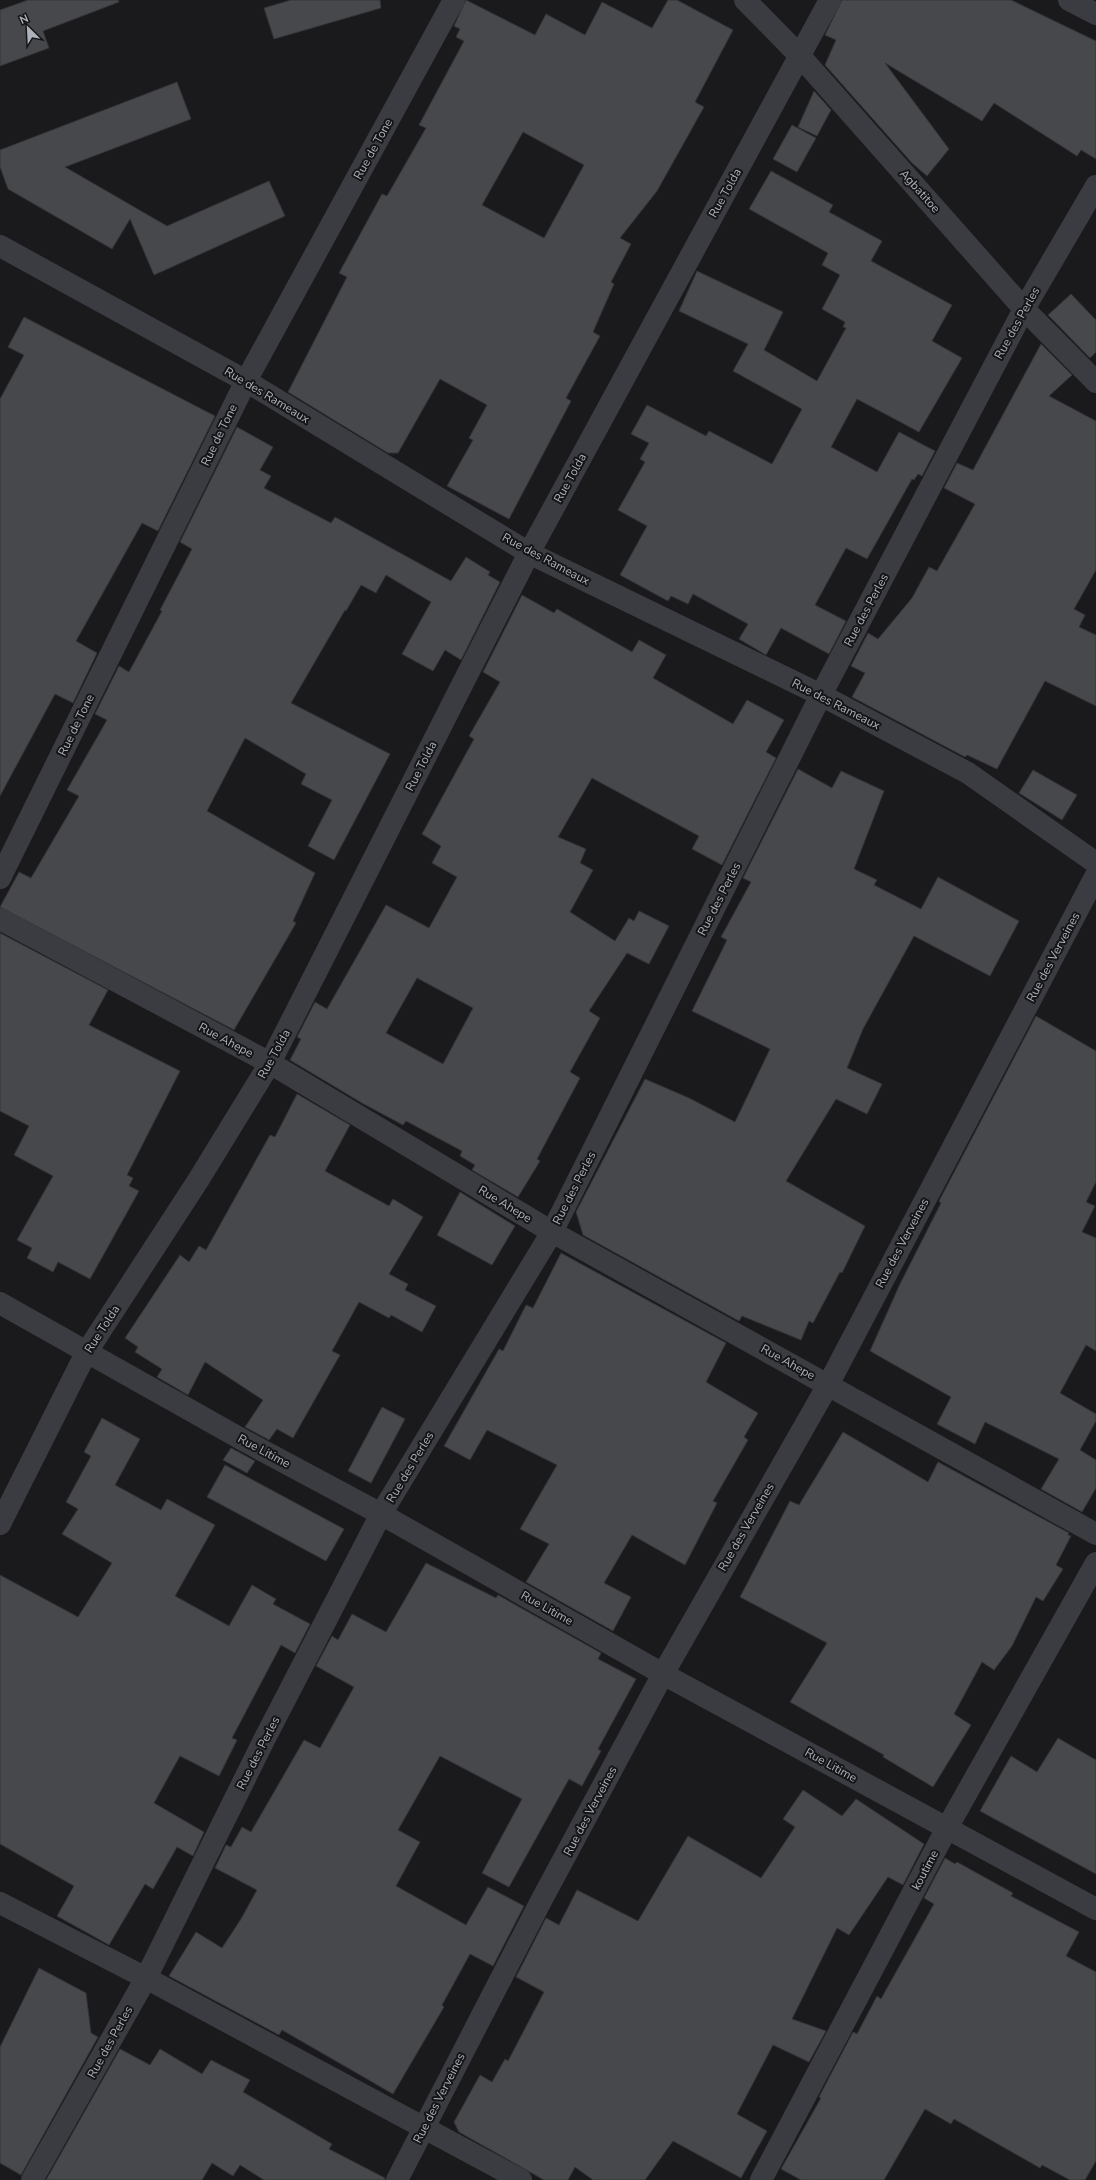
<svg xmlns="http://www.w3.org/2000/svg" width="1096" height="2180" font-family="'Nunito Sans',sans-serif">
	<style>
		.building { fill: #47484c; stroke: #343438; fill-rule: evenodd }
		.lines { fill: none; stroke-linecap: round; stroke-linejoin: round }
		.minor { stroke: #3b3c41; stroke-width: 22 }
		.labels { text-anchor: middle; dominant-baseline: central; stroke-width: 4; stroke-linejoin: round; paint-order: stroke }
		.street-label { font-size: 12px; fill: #adb2bb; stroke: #151517 }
	</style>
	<rect width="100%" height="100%" fill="#1a1a1c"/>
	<g class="building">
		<path d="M28,0H118L119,2L43,31L49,48L0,66V10Z"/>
		<path d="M291,0H380L381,8L274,39L264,8Z"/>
		<path d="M466,0L535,35L546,14L585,35L602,2L652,28L668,0H677L733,30L695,102L704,107L657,191L620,238L631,244L611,282L614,284L593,332L600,336L566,398L571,401L509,519L447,486L473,440L469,438L487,405L440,379L398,453H388L288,392L347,277L339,273L382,194L387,196L426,128L419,125L464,41L456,37L460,29L454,26ZM523,132L584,165L544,238L482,205Z"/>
		<path d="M842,0H1011L1096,41V159L1081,150L1077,156L994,103L982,121L885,63L949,149L927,176L912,163L825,65L836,40L825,35Z"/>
		<path d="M177,82L191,119L65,167L167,226L269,181L285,216L154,275L130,219L112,249L8,189L0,167V150Z"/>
		<path d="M814,91L831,110L817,136L798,127Z"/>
		<path d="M792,125L816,138L797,172L773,159Z"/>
		<path d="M771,171L833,205L829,212L882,241L871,261L952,305L932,341L962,358L919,432L857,399L831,447L877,472L899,432L935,451L922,476L918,474L914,480L912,479L867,559L846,548L815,605L846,621L829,654L781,628L766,655L739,639L748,624L693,594L688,604L671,596L668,601L620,575L647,526L618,510L645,462L640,459L649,443L631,434L647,405L706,436L709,431L772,464L802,409L733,371L748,344L679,311L697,271L783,312L764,350L817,381L846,328L843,327L845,322L822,309L840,275L822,265L828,253L749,209Z"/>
		<path d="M1071,294L1096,320V352L1090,358L1048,315Z"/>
		<path d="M24,317L215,416L158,531L142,523L76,641L97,653L73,703L55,694L0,796V399L24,355L8,347Z"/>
		<path d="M1041,344L1072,375L1049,396L1096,421V570L1074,609L1085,615L1079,627L1096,635V706L1045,681L997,769L967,755L965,757L852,697L865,673L851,666L868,633L878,639L912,598L929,567L937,571L975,504L944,488L957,463L973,470Z"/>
		<path d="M237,427L273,447L260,470L271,476L264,488L331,523L335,517L451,581L466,557L490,572L488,575L500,582L461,660L445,650L433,671L402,654L431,602L386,575L376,593L361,585L346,611L345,610L291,703L390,754L334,860L308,846L332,800L301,784L306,774L245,738L207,811L315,873L293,921L296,923L234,1030L0,907L19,872L31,878L79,796L67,790L107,720L95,714L119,666L129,672L162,611L160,610L192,549L180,542Z"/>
		<path d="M522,595L554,613L557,609L632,652L639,640L666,655L653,678L733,724L747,700L784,720L766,752L776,758L722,865L692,849L699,836L592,778L558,837L586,849L580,863L593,870L570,912L615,941L629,918L634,921L639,911L669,926L649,964L627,953L589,1011L600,1018L570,1072L580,1078L537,1159L540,1161L518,1197L472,1170L475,1165L460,1156L462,1151L406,1121L403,1125L362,1103L290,1060L301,1039L297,1037L315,1002L327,1009L386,905L429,928L457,877L432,863L441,846L422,834L474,739L469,736L500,682L483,672ZM417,978L473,1008L443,1064L386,1033Z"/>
		<path d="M798,769L832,788L841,771L884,791L854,869L877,880L874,885L921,909L938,877L1019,921L990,976L914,936L863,1029L847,1068L882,1084L867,1114L836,1099L786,1181L865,1226L842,1273L840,1272L813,1323L809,1321L801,1340L742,1316L739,1321L583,1235L576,1212L645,1079L689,1098L735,1122L770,1049L692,1011L727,940L721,937L751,882L743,878Z"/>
		<path d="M1033,770L1077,795L1062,820L1019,793Z"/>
		<path d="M0,933L108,990L89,1025L180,1071L127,1175L133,1178L129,1186L139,1191L90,1279L58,1262L53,1272L27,1258L32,1248L17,1240L53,1176L14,1155L29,1126L0,1111Z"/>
		<path d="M1036,1016L1096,1051V1182L1086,1202L1095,1206L1082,1232L1096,1238V1351L1086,1345L1060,1393L1096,1414V1421L1080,1450L1096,1460V1488L1082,1512L1041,1489L1059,1459L985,1422L975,1444L937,1424L951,1397L870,1351L900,1284L941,1203L939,1201Z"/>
		<path d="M297,1094L350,1125L325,1171L389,1206L393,1199L423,1217L389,1274L408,1284L405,1290L436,1306L422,1332L391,1315L389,1318L359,1302L332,1351L340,1355L293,1438L277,1429L269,1440L245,1427L263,1400L205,1362L188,1395L157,1377L162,1369L135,1352L138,1347L125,1338L180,1255L189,1262L199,1246L206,1250L270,1135L275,1137Z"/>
		<path d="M460,1192L515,1226L492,1265L437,1235Z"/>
		<path d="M561,1253L726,1343L706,1382L758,1413L744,1437L748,1440L713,1501L717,1503L685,1565L632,1535L604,1583L631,1597L613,1631L526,1582L549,1544L520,1529L557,1465L487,1430L470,1460L444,1446L499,1349L503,1351L526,1305L533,1308Z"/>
		<path d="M382,1407L405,1419L371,1483L348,1471Z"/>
		<path d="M102,1418L140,1439L115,1485L161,1510L167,1499L215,1525L175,1596L229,1626L252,1585L276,1599L273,1604L310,1624L295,1653L281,1645L232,1738L237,1740L219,1776L180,1756L154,1803L204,1832L193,1856L177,1847L153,1889L145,1884L109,1945L57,1916L74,1886L0,1844V1575L78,1617L112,1563L62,1534L78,1509L66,1502L91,1456L84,1452Z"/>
		<path d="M843,1432L928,1482L938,1462L1069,1533L1068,1535L1071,1536L1056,1565L1063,1569L1043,1601L1036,1597L1012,1646L994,1670L982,1662L954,1714L971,1725L933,1787L883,1757L884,1755L790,1702L827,1643L740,1597L790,1501L799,1505Z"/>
		<path d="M231,1448L255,1461L247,1473L223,1460Z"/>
		<path d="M225,1465L344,1529L326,1561L207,1497Z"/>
		<path d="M426,1563L496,1598L498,1595L601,1653L598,1659L636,1679L598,1749L601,1751L582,1786L569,1779L509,1887L482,1873L522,1799L440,1756L398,1830L420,1842L396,1886L466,1925L488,1887L524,1906L493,1966L470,1954L442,2005L444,2007L393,2094L282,2030L279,2035L169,1976L196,1932L222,1948L241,1919L257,1890L215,1868L226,1845L231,1847L242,1827L251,1832L304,1740L320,1748L354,1687L316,1666L332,1636L338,1640L352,1614L386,1632Z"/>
		<path d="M1058,1738L1096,1760V1874L980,1811L1011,1756L1037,1772Z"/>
		<path d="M803,1790L842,1816L856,1799L924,1844L903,1885L888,1877L849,1935L837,1928L792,2019L826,2031L809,2062L773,2045L737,2114L767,2131L741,2178L673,2141L645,2180H593L575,2167L568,2180H544L459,2132L454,2122L480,2075L492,2082L505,2059L508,2061L544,1992L516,1977L546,1918L559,1925L577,1890L638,1921L688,1836L761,1878L795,1827L783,1819Z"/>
		<path d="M945,1858L955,1864L957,1862L1013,1893L1011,1896L1079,1932L1066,1956L1096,1972V2161L1085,2180H1070L1042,2165L1040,2168L954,2119L951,2124L925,2109L884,2180H801L781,2169L821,2098L819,2097L853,2032L857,2034L877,1996L881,1999L934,1904L924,1898Z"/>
		<path d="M39,1968L86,1993L91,2033L98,2037L21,2175L0,2163V2047Z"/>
		<path d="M120,2049L150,2065L160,2049L202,2074L211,2060L250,2080L243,2092L332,2144L329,2149L385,2178V2180H264L240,2165L233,2176L212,2163L202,2180H46Z"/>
	</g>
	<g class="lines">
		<g class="minor">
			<path d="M745,0L800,56L1024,309L1096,382"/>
			<path d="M1069,0L1096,14"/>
			<path d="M0,246L246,381L529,553L821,695L968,773L1096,863"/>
			<path d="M0,878L246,381L454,0"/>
			<path d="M0,919L270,1063L552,1232L1096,1534"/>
			<path d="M0,1303L243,1440L381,1514L663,1674L1096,1909"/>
			<path d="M0,1524L86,1353L199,1179L270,1063L529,553L830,0"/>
			<path d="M0,1903L146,1978L521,2180"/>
			<path d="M32,2180L146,1978L264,1740L381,1514L552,1232L821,695L1024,309L1096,186"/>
			<path d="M397,2180L541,1901L663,1674L828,1385L1096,875"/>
			<path d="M761,2180L947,1828L1096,1563"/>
		</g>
	</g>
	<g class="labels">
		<g class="street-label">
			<text transform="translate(373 149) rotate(-61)">Rue de Tone</text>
			<text transform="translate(920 191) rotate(48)">Agbatitoe</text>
			<text transform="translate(725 193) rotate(-61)">Rue Tolda</text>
			<text transform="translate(1017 323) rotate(-61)">Rue des Perles</text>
			<text transform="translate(267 395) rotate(31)">Rue des Rameaux</text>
			<text transform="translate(219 435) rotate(-64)">Rue de Tone</text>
			<text transform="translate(570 478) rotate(-61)">Rue Tolda</text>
			<text transform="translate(546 559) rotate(28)">Rue des Rameaux</text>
			<text transform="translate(866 610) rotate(-62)">Rue des Perles</text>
			<text transform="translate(836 704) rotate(27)">Rue des Rameaux</text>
			<text transform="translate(76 725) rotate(-64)">Rue de Tone</text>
			<text transform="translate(421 766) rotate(-63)">Rue Tolda</text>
			<text transform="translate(719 899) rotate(-63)">Rue des Perles</text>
			<text transform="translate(1053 957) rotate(-62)">Rue des Verveines</text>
			<text transform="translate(226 1040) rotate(28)">Rue Ahepe</text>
			<text transform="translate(274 1054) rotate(-61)">Rue Tolda</text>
			<text transform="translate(574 1188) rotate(-63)">Rue des Perles</text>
			<text transform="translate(505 1204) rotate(31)">Rue Ahepe</text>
			<text transform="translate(902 1243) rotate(-62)">Rue des Verveines</text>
			<text transform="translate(102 1329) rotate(-57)">Rue Tolda</text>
			<text transform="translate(788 1362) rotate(29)">Rue Ahepe</text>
			<text transform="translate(264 1451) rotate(28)">Rue Litime</text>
			<text transform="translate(410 1467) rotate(-59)">Rue des Perles</text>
			<text transform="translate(746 1527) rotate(-60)">Rue des Verveines</text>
			<text transform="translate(547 1608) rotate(29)">Rue Litime</text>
			<text transform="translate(258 1753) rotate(-63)">Rue des Perles</text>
			<text transform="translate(831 1765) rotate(29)">Rue Litime</text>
			<text transform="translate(590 1811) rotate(-62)">Rue des Verveines</text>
			<text transform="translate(925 1870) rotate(-62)">koutime</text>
			<text transform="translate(110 2042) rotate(-61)">Rue des Perles</text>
			<text transform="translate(439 2098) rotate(-63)">Rue des Verveines</text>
		</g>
	</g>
	<g transform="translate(28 28) rotate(336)" stroke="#151517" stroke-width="3" paint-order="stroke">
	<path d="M0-3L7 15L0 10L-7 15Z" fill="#adb2bb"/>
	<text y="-6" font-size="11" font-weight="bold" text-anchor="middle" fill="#adb2bb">N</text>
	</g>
</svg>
